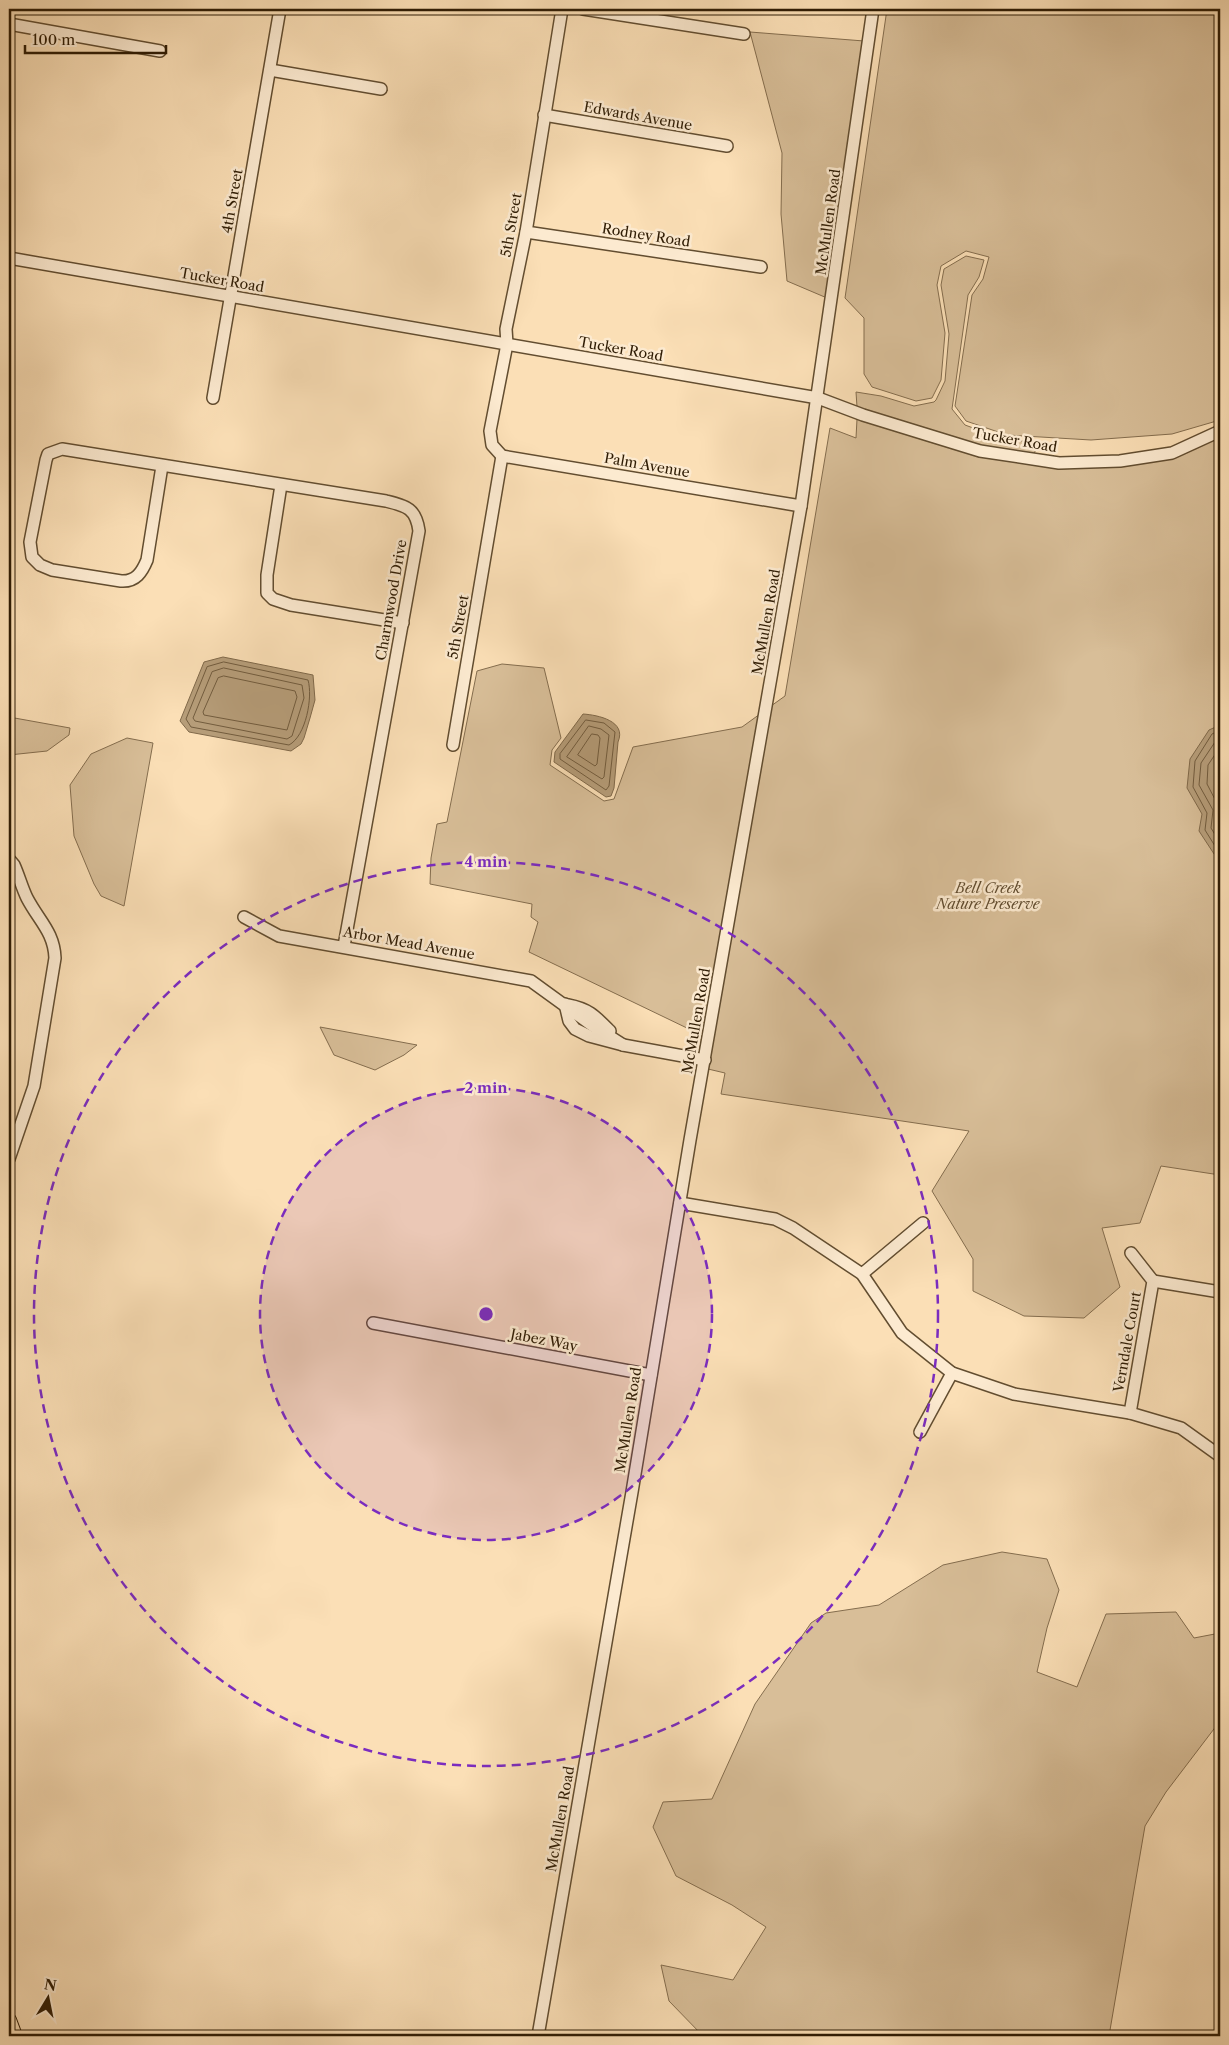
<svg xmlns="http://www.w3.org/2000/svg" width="1229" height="2045" font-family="'Libre Caslon Text',serif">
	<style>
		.green { fill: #d8be98; stroke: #846d4e }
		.water { fill: #b69d79; stroke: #80694a }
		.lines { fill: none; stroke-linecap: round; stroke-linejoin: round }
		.shore { stroke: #725c3e; stroke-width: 1 }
		.minor-casing { stroke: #624d30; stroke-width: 14 }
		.major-casing { stroke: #2f1c04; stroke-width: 16 }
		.minor { stroke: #fcead0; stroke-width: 11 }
		.major { stroke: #fbdfb6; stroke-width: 14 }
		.ring { fill: none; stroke: #7b2cbf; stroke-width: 2.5; stroke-dasharray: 9 6 }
		.labels { text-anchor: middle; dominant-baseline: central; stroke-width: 5; stroke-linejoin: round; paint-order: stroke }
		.street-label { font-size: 14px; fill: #2f1c04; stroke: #fcead0 }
		.park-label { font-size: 14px; font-style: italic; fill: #624d30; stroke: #fcead0 }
		.centre { fill: #7b2cbf; stroke: #fcead0; stroke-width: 2.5 }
		.ring-label { font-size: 15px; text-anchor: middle; font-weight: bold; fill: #7b2cbf; stroke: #fcead0; stroke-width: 5; stroke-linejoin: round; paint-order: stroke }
	</style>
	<rect width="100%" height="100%" fill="#fbdfb6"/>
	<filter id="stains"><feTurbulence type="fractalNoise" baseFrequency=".004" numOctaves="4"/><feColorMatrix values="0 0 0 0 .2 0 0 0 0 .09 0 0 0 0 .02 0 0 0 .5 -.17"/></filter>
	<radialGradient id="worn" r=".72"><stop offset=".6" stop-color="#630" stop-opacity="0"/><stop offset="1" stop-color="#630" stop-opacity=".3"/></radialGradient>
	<g class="green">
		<path d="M887,9H1220V420L1172,434L1091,440L1007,435L966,421L955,406L972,295L983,279L989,257L966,251L941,266L937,285L945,333L941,380L932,398L916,401L872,387L864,374V318L845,298Z"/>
		<path d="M750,32L864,41L827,298L787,281L781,214L782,153Z"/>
		<path d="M966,256L984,260L979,277L968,295L952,409L965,425L1006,440L1039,442L1034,454L981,446L857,407L856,392L881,396L914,406L934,402L936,400L945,381L949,334L941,285L944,269Z"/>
		<path d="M857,419L978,456L1059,469L1120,466L1220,437V1175L1161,1166L1140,1223L1102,1228L1120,1287L1084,1318L1024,1316L973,1291V1259L932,1191L969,1131L721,1094L725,1073L708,1069L771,706L785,696L830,428L856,438Z"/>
		<path d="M502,664L544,668L561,738L552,750L550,765L604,801L614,799L633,747L742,727L760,714L701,1053L691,1052L694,1034L689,1029L529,952L538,922L531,917L532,904L430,884L431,858L437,824L447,822L477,671Z"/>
		<path d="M9,717L70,728L69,735L47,751L9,755Z"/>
		<path d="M127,738L153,743L124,906L101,896L94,884L74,836L70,785L91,754Z"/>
		<path d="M320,1027L417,1045L404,1055L375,1070L334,1055Z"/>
		<path d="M1002,1552L1047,1559L1059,1590L1047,1628L1037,1672L1077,1687L1106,1614L1176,1612L1194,1638L1220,1633V1721L1166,1792L1145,1826L1109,2036H703L669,2001L661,1965L733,1980L766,1927L732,1905L676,1876L653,1827L663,1802L712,1799L755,1704L811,1623L826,1613L879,1605L943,1565Z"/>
	</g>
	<g class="water">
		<path d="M223,657L313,675L315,700L310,718L304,738L301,744L291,751L189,732L180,721L204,662Z"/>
		<path d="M583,714C598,715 627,721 618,742L614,788L611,796L606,797L554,762L555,752Z"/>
		<path d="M1220,725V860H1218L1199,831L1202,814L1187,788L1190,759L1209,730Z"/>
	</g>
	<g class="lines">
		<g class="shore">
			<path d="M224,662L308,680C313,697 306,736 289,745L191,727L186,719L207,667Z"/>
			<path d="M224,668L302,685L304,698L292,736L287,739L195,721L193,718L212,672Z"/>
			<path d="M224,676L295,691L297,697L287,730L204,715L203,712L218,678Z"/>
			<path d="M586,720L604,723L615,732L609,786L606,790L560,759V754Z"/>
			<path d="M589,726L601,729L609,735L604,777L602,779L567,757Z"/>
			<path d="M1220,730L1212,734L1195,761L1193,787L1207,813L1205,830L1220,854"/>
			<path d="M592,734L598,735L600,738L597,764L595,766L578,755Z"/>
			<path d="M1220,737L1217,739L1201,763L1199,785L1213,810L1211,828L1220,843"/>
			<path d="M1220,747L1208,765L1207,784L1220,809"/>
		</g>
		<defs>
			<g id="minor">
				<path d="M562,9L526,232L506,329L507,344L490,431L492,445L502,456L801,506"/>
				<path d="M583,9L744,34"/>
				<path d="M9,24L160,51"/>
				<path d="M270,70L381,89"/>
				<path d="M544,115L727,146"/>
				<path d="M526,232L761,267"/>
				<path d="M9,258L818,398L863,415L980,451L1059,463L1120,461L1172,453L1220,431"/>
				<path d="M213,398L280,9"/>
				<path d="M162,466L147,560C142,572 136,582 121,581L52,570L40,565L32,557L30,542L46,460L48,454L62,449L386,501C406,506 416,508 419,531L344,946"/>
				<path d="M281,485L267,575V593L273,599L291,605L403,623"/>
				<path d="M453,745L502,456"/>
				<path d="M9,859L14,865C19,876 22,888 27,898C39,921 54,932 55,958L34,1086L9,1159"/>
				<path d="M244,917L279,936L531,981L593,1026L623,1045"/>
				<path d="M565,1004L569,1021L575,1029L589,1036L623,1045L705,1060"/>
				<path d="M568,1005C589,1009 595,1016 610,1031"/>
				<path d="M680,1203L775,1219L793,1228L862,1274L902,1333L952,1373L1014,1394L1130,1413L1181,1428L1220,1456"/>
				<path d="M862,1274L923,1223"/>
				<path d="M1153,1281L1220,1292"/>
				<path d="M373,1323L651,1375"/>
				<path d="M1130,1413L1153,1281L1131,1253"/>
				<path d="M920,1432L952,1373"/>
				<path d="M538,2036L632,1492L690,1140L801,506L873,9"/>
			</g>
			<path id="major" d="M9,2020L15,2036"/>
		</defs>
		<use href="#minor" class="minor-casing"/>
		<use href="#major" class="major-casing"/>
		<use href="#minor" class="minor"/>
		<use href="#major" class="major"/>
	</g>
	<circle cx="486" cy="1314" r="226" fill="#7b2cbf" fill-opacity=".12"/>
	<g class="ring">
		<circle cx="486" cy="1314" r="226"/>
		<circle cx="486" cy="1314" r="452"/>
	</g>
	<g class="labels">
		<g class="street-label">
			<text transform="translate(638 116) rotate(10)">Edwards Avenue</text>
			<text transform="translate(232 201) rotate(-80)">4th Street</text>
			<text transform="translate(828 222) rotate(-82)">McMullen Road</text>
			<text transform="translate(511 225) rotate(-80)">5th Street</text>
			<text transform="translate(646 235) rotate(9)">Rodney Road</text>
			<text transform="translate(222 280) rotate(10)">Tucker Road</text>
			<text transform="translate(621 349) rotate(10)">Tucker Road</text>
			<text transform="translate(1015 440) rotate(10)">Tucker Road</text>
			<text transform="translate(647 465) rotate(10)">Palm Avenue</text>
			<text transform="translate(391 600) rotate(-80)">Charmwood Drive</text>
			<text transform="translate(766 622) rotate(-80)">McMullen Road</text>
			<text transform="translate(458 627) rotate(-80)">5th Street</text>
			<text transform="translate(409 943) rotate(10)">Arbor Mead Avenue</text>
			<text transform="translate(696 1021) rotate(-80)">McMullen Road</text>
			<text transform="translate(544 1340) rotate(11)">Jabez Way</text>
			<text transform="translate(1127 1342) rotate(-80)">Verndale Court</text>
			<text transform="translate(628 1420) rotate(-81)">McMullen Road</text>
			<text transform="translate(560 1819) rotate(-80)">McMullen Road</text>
		</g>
		<g class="park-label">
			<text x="988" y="888">Bell Creek<tspan x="988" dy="16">Nature Preserve</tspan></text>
		</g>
	</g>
	<circle cx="486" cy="1314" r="8" class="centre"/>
	<g class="ring-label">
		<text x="486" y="867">4 min</text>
		<text x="486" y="1093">2 min</text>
	</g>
	<rect width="1229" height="2045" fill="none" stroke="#fbdfb6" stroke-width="30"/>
	<rect x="10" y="10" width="1209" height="2025" fill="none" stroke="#2f1c04" stroke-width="2.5"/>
	<rect x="15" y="15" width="1199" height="2015" fill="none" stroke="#2f1c04"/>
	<g transform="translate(48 1998) rotate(10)" stroke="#fcead0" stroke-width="4" paint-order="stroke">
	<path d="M0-4L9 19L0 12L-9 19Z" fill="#2f1c04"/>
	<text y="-8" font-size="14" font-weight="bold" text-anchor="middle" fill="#2f1c04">N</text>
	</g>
	<path d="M25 45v8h141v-8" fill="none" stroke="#2f1c04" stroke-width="2.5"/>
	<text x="32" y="45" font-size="15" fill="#2f1c04" stroke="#fcead0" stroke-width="4" paint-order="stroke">100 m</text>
	<rect width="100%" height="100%" filter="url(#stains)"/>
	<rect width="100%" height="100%" fill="url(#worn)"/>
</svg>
